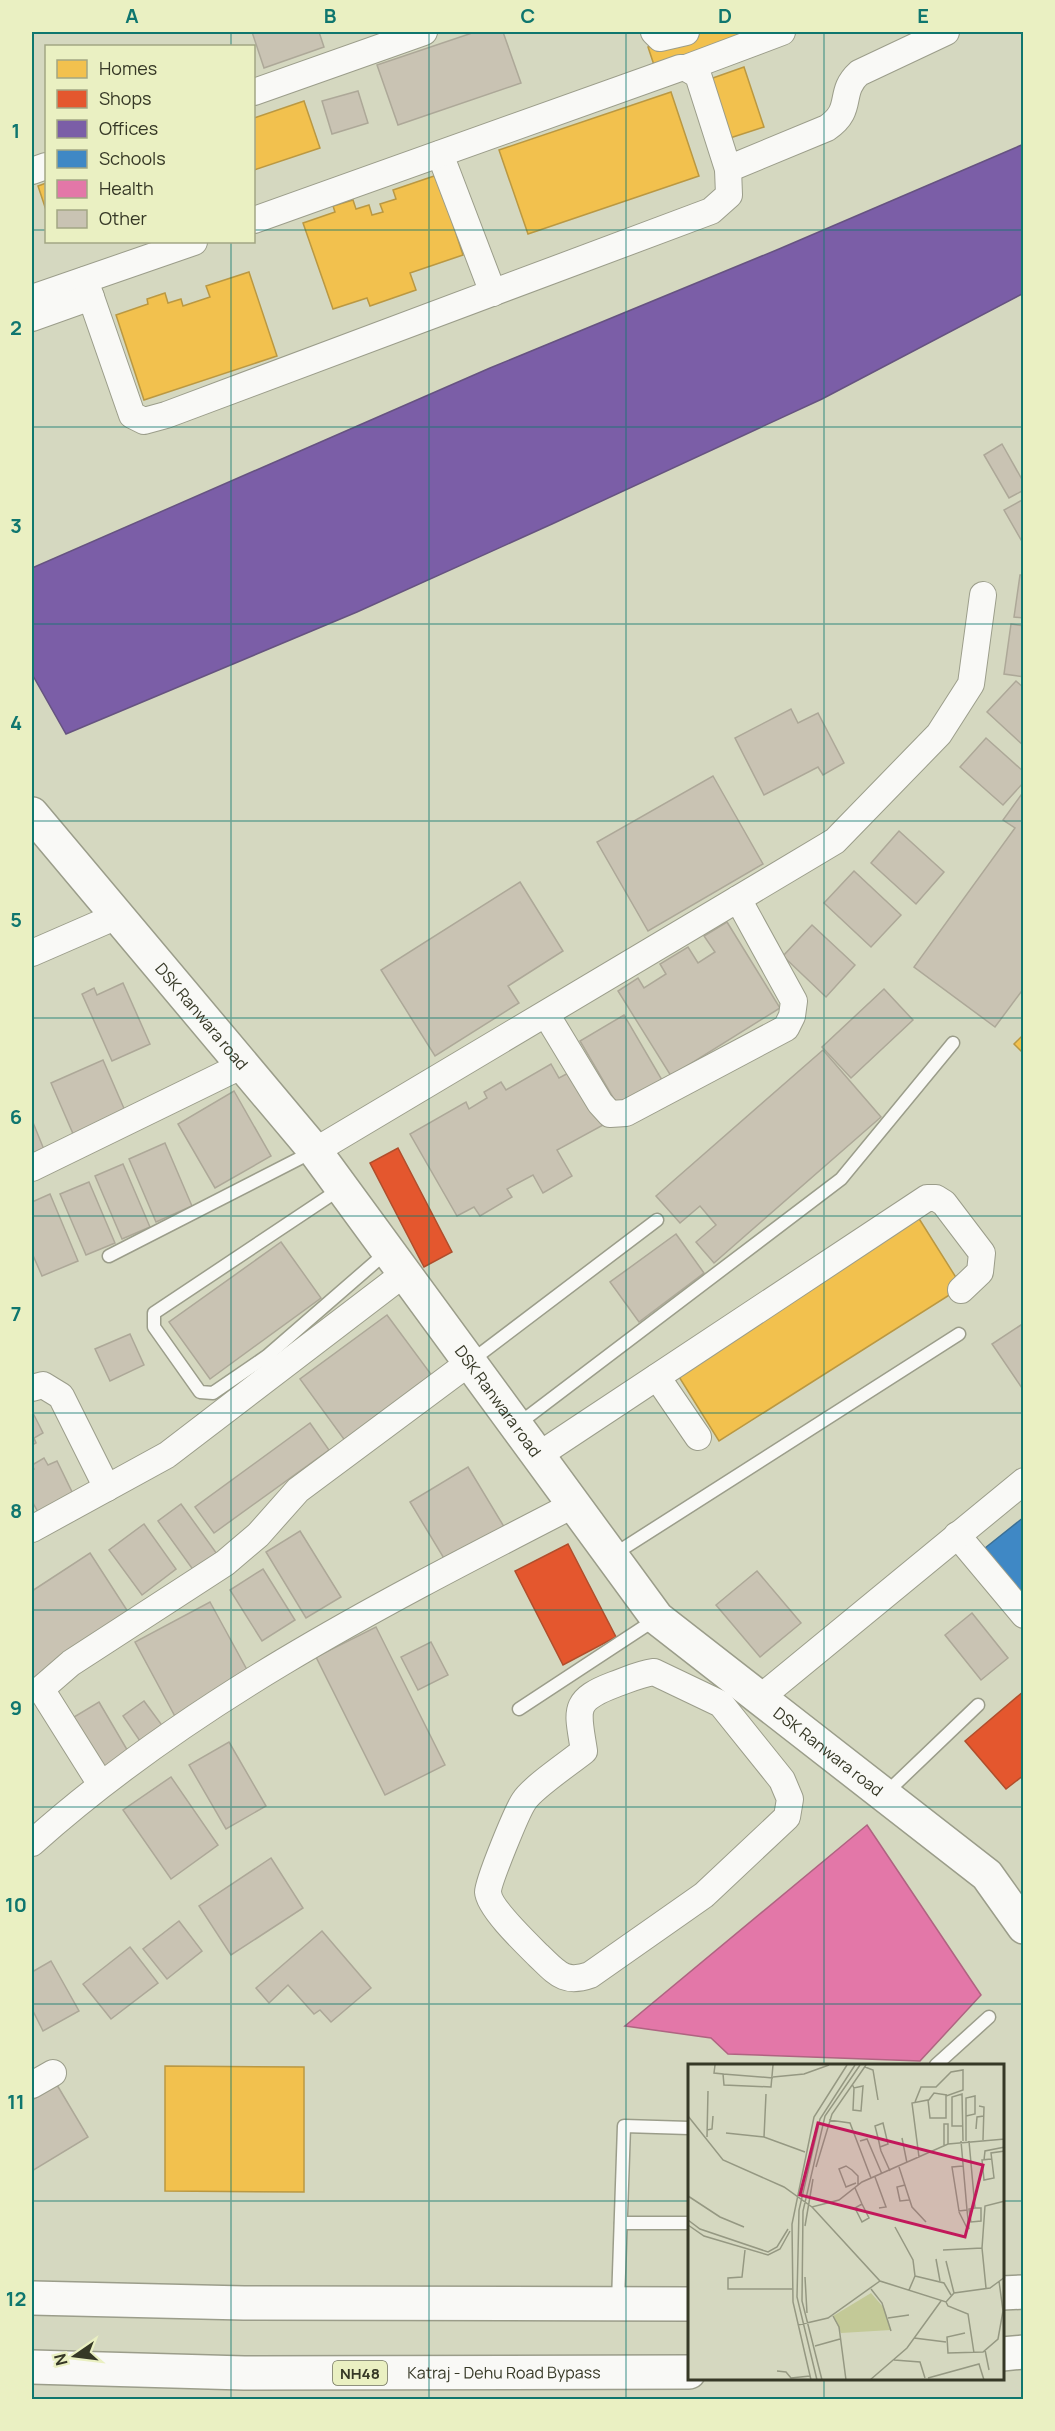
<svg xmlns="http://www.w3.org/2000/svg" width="1055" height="2431" font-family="Manrope,sans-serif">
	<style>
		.homes { fill: #f2c14e; stroke: #ba9842; stroke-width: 1.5 }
		.shops { fill: #e4572e; stroke: #b04e2c; stroke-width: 1.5 }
		.offices { fill: #7b5ea7; stroke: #665380; stroke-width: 1.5 }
		.schools { fill: #3f88c5; stroke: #3c7095; stroke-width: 1.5 }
		.health { fill: #e377a8; stroke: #af6481; stroke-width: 1.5 }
		.building { fill: #c9c3b3; stroke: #ada898; stroke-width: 1.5 }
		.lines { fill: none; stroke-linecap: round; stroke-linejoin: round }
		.lane-casing { stroke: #9b9d8a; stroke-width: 15 }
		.street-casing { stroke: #9b9d8a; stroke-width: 28 }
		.secondary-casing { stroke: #9b9d8a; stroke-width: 36 }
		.highway-casing { stroke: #9b9d8a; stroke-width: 36 }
		.lane { stroke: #f9f9f6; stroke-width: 12 }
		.street { stroke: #f9f9f6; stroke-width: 26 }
		.secondary { stroke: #f9f9f6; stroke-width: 33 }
		.highway { stroke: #f9f9f6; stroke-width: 33 }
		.grid { fill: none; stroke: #0f766e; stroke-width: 1.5; stroke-opacity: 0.55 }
		.labels { text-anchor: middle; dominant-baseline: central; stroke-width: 6; stroke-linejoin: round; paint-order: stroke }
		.shield { fill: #eaf0c2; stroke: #6c6f55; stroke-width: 1.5 }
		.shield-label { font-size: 15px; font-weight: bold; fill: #363826 }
		.street-label { font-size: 16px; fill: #363826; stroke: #eaf0c2 }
		.inset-road { fill: none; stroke: #959882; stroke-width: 1.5 }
		.view { fill: #c2185b; fill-opacity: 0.15; stroke: #c2185b; stroke-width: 3 }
		.inset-edge { fill: none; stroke: #363826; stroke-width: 3 }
		.neatline { fill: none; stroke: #0f766e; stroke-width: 2 }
		.grid-label { font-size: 20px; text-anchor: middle; font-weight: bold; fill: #0f766e }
	</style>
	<rect width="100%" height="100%" fill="#d5d8c0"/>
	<g class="homes">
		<path d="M697,32H756L654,65L648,47Z"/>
		<path d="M744,67L764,127L730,138L710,79Z"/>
		<path d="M671,92L699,176L528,234L499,150Z"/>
		<path d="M304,101L320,148L254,170V118Z"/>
		<path d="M437,175L463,255L410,273L416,290L370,306L367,298L333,309L303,223L335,212L333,206L353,200L356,209L369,205L372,215L383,212L380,204L396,199L393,190Z"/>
		<path d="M46,183V210L38,186Z"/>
		<path d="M249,272L277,356L144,400L116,315L148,304L147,299L165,293L168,303L181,299L183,306L210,297L206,286Z"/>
		<path d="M1024,1034V1054L1014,1044Z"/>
		<path d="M918,1217L962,1287L719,1441L676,1372Z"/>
		<path d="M165,2066L304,2067V2192L165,2191Z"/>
	</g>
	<g class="shops">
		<path d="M398,1148L452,1252L424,1267L370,1163Z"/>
		<path d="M568,1544L616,1637L563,1665L515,1571Z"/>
		<path d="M1024,1691V1775L1006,1789L965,1741Z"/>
	</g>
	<path class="offices" d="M1024,144V293L822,399L552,524L357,612L66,734L32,674V568L490,368L779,249Z"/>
	<path class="schools" d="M1024,1517V1597L985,1548Z"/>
	<path class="health" d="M867,1825L981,1995L920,2061L728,2054L711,2038L625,2026Z"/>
	<g class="building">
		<path d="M252,32H319L324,47L264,68Z"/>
		<path d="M475,32H503L521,83L398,125L377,65Z"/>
		<path d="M358,91L368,123L332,134L322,101Z"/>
		<path d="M1002,444L1024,483V490L1009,498L984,455Z"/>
		<path d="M1024,499V545L1004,510Z"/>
		<path d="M1020,575H1024V618L1014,617Z"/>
		<path d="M1011,624L1024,626V677L1004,674Z"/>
		<path d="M1016,681L1024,688V746L987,712Z"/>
		<path d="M791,709L798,723L818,713L844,763L823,775L818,767L764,795L735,738Z"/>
		<path d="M986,738L1024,772V782L1003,805L960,767Z"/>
		<path d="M713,776L763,864L648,931L597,842Z"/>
		<path d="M1024,791V988L995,1027L914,967L1015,828L1003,820Z"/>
		<path d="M899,831L944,872L916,904L871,863Z"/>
		<path d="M854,871L901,915L871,947L824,903Z"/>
		<path d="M520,882L563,951L508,986L519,1003L435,1056L381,970Z"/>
		<path d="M727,922L780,1008L671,1076L618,991L638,978L644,988L666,974L660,964L688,947L698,963L715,952L704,936Z"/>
		<path d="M812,925L855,965L826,997L783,956Z"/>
		<path d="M123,983L150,1044L112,1061L82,994L94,988L97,995Z"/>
		<path d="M884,989L913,1020L851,1078L822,1047Z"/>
		<path d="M624,1015L662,1080L618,1106L580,1041Z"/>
		<path d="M823,1050L881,1117L714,1263L696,1242L716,1225L700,1206L680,1223L656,1196Z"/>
		<path d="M103,1060L126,1113L74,1136L51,1083Z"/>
		<path d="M551,1064L559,1078L574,1070L605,1124L557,1150L572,1176L543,1193L533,1175L507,1189L512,1197L480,1216L474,1207L457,1216L410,1134L466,1102L469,1109L487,1098L484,1092L501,1082L506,1090Z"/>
		<path d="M234,1091L271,1156L215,1188L178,1124Z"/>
		<path d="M32,1120L45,1152L32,1158Z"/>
		<path d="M165,1143L192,1206L156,1222L129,1159Z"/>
		<path d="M123,1164L150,1227L122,1239L95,1176Z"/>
		<path d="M89,1182L115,1243L86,1255L60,1194Z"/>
		<path d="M50,1194L78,1261L42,1276L32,1253V1202Z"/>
		<path d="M676,1234L704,1273L639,1322L610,1282Z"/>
		<path d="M281,1242L321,1298L210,1379L169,1322Z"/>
		<path d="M387,1315L433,1377L346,1442L300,1379Z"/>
		<path d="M1024,1323V1391L992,1344Z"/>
		<path d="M130,1334L144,1365L110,1381L95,1349Z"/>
		<path d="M32,1411L43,1433L34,1438L36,1443L32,1445Z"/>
		<path d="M310,1423L329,1450L214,1533L195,1507Z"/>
		<path d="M44,1458L48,1465L57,1461L74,1496L39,1514L32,1501V1471L34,1469L32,1465Z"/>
		<path d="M468,1467L506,1530L448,1565L410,1502Z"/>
		<path d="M181,1504L217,1554L194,1571L158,1521Z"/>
		<path d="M144,1524L176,1569L142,1595L109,1550Z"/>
		<path d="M300,1531L341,1597L306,1618L266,1552Z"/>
		<path d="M90,1553L132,1618L32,1683V1591Z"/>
		<path d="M263,1569L295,1620L262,1641L230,1590Z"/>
		<path d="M757,1571L801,1623L760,1657L716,1605Z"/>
		<path d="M210,1602L252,1679L177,1720L135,1642Z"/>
		<path d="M972,1613L1008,1658L981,1680L945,1635Z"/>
		<path d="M376,1627L445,1765L385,1795L316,1657Z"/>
		<path d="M431,1642L448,1675L418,1690L401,1657Z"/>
		<path d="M144,1701L164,1728L142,1744L123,1716Z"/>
		<path d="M99,1702L129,1753L99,1770L69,1720Z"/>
		<path d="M229,1742L266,1806L226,1829L189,1765Z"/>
		<path d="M171,1777L218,1845L171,1879L123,1810Z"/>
		<path d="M271,1858L303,1908L231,1955L199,1906Z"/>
		<path d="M179,1921L202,1951L167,1979L143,1949Z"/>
		<path d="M322,1931L371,1988L331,2022L320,2010L314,2014L288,1985L269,2003L256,1988Z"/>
		<path d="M130,1947L158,1983L111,2019L83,1984Z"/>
		<path d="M51,1961L79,2011L43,2031L32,2009V1972Z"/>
		<path d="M57,2085L88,2137L32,2171V2100Z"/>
	</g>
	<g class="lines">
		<defs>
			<g id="lane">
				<path d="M340,1189L154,1313V1327L200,1392L213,1393L267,1356L388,1251"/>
				<path d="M109,1256L314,1151"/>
				<path d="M471,1361L657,1220"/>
				<path d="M517,1425L841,1179L953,1043"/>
				<path d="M613,1555L959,1334"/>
				<path d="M519,1709L656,1619"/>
				<path d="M885,1794L978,1705"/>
				<path d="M936,2065L989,2017"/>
				<path d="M621,2223H689"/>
				<path d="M618,2302L624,2126L689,2128"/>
			</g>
			<g id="street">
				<path d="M654,32L660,38L686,32"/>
				<path d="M686,68L782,32"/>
				<path d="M254,92L424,32"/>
				<path d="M440,154L493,293"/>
				<path d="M728,169L827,128C855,109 837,93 859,73L946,32"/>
				<path d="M32,171L46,166"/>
				<path d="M85,280L132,415L144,421L166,415L711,211L729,195L728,169L698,75L686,68H680L254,220"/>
				<path d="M32,298L194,242"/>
				<path d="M32,318L91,297"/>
				<path d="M32,953L117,916"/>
				<path d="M546,1014L600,1103L610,1114L626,1113L786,1028L792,1016L794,1001L738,899"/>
				<path d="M315,1151L835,841L939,734L971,684L983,595"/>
				<path d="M32,1168L243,1065"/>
				<path d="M657,1377L698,1437"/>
				<path d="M32,1388L43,1385L61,1396L107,1488"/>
				<path d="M539,1455L927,1198H936L944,1203L982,1253L980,1272L961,1290"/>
				<path d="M32,1529L167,1455L405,1273"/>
				<path d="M957,1535L1024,1615"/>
				<path d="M654,1672L721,1704L782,1780L790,1799L787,1817L704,1895L590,1975C564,1984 557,1973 539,1956C527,1944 489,1908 488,1892C488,1882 517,1811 524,1801C532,1788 569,1763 584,1751C578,1711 571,1701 613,1685C627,1680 639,1674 654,1672Z"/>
				<path d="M760,1698L1024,1481"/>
				<path d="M100,1783L41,1689L71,1663L225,1563L258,1535L298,1490L470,1362"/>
				<path d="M32,1843C193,1699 383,1603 575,1504"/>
				<path d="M32,2085L53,2073"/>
			</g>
			<g id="secondary">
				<path id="s1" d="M32,814L315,1151L657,1618L987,1875L1024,1927"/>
				<path d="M1002,2293L1024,2292"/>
				<path d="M32,2298L244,2303L689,2304"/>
			</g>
			<g id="highway">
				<path d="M1002,2354L1024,2352"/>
				<path id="s2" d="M32,2367L244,2373L689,2372"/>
			</g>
		</defs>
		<use href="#lane" class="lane-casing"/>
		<use href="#street" class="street-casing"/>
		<use href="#secondary" class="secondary-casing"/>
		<use href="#highway" class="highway-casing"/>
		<use href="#lane" class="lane"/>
		<use href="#street" class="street"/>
		<use href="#secondary" class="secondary"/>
		<use href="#highway" class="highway"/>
	</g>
	<path class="grid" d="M231,32V46M429,32V2400M626,32V2400M824,32V2065M32,230H46M254,230H1024M231,242V2400M32,427H1024M32,624H1024M32,821H1024M32,1018H1024M32,1216H1024M32,1413H1024M32,1610H1024M32,1807H1024M32,2004H1024M32,2201H689M1002,2201H1024M824,2378V2400"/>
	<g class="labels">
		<rect class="shield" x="333" y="2361" width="54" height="24" rx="4.5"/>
		<g class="shield-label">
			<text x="360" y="2373">NH48</text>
		</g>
		<g class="street-label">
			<text stroke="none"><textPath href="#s1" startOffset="264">DSK Ranwara road</textPath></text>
			<text stroke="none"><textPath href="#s1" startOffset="750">DSK Ranwara road</textPath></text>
			<text stroke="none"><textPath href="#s1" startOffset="1236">DSK Ranwara road</textPath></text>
			<text stroke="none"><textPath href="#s2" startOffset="472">Katraj - Dehu Road Bypass</textPath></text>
		</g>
	</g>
	<g transform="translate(688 2064)">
		<rect width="316" height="316" fill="#d5d8c0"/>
		<path d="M183,229L196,244L203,266L153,269L145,252Z" fill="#c3c997"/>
		<path class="inset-road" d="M27,1L26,9L35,10L36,21L83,23L85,1M177,3L185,6L190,36M35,10L85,14M85,13L116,10L141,1M164,20L166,24L175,22L173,47L165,46L166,24M240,37L246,29L259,31M227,38L233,23H248L263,8L275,6V26L258,32V54H242L240,36L224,39L231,93M291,42L296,43L295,76M0,52L35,96L96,123L124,143L151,136L174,118L260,80L317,75M141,56L162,59L183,114M274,62H264V33L274,30L275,77M288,65L289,53L296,52M19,66L24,65L25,52M38,69L76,73L117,88M19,73L20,27M76,73L78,30M214,74L219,99M172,77L179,75L194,110M273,77L279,146L271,147L264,103L275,102M278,77V34L287,32V50L278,52M281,77L287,144H293V157L283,158L281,145L287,144M256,81V60H260V80M192,83L200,80L195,59L187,62L191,78L192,83L193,87L202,107M303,95L294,96L296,116L306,114L303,89L317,87M296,96L297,87L317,83M128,103L144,50L178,1M211,103L224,143L238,158M187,113L198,143L191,144M168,119L158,123L151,105L158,102L164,106L170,112V121M217,121L209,123L212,137L221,136M167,124L174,140L181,154L174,158L167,144L174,140M0,132L32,153L56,163M124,143L192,217L258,238L266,229L302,224L317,213M279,146L281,165M271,148L280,166M0,156L12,165L80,188L89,183L100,165M0,161L16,172L80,191L92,185L102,167M117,162L125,115M207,163L225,196L227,212L221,226M57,186L54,213L40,214V225H104M255,186L294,184M248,195L252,217M258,197L266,229M227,212L256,219L263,231M117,213L119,249M298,224L294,184L297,142L317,137M183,225L194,239L203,267M258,238L260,242L280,250L286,289M145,252L151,263L158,316M200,254L221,251M110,261L140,254L192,217M277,269L259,273L260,289L295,288L310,275L315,247L311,217M226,274L258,278M127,282L152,275M297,286L301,306M206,296L232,298L237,314M89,307L98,308L103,314L122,312M240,314L291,300L296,316M123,316L105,238L104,160L126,53L159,1M129,316L109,233L111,146L132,55L167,1M134,316L114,237L115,147L137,52L172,1M182,316L219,284L253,237"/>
		<path class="view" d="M130,59L295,101L277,173L112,131Z"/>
		<rect width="316" height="316" class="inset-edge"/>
	</g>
	<rect width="1055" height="2431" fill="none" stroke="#eaf0c2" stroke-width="66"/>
	<rect x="45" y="45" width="210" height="198" fill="#eaf0c2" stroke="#a2a684" stroke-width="1.5"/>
	<rect x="57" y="60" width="30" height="18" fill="#f2c14e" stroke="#a2a684" stroke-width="1.5"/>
	<text x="99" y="75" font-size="18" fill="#363826">Homes</text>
	<rect x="57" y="90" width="30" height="18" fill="#e4572e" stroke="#a2a684" stroke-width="1.5"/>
	<text x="99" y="105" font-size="18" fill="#363826">Shops</text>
	<rect x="57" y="120" width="30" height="18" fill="#7b5ea7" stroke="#a2a684" stroke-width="1.5"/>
	<text x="99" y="135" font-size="18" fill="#363826">Offices</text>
	<rect x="57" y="150" width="30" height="18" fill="#3f88c5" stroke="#a2a684" stroke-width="1.5"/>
	<text x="99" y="165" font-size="18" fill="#363826">Schools</text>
	<rect x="57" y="180" width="30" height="18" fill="#e377a8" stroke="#a2a684" stroke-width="1.5"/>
	<text x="99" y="195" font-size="18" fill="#363826">Health</text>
	<rect x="57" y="210" width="30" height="18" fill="#c9c3b3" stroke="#a2a684" stroke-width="1.5"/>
	<text x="99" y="225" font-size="18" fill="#363826">Other</text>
	<g transform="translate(75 2356) rotate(256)" stroke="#eaf0c2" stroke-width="4.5" paint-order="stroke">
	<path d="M0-4.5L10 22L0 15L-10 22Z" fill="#363826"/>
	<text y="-9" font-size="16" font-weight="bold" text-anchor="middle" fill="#363826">N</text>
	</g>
	<rect x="33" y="33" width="989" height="2365" class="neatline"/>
	<g class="grid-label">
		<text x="132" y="23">A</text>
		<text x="330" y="23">B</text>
		<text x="528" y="23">C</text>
		<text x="725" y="23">D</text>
		<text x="923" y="23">E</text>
		<text x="16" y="138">1</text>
		<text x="16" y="335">2</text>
		<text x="16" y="533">3</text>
		<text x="16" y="730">4</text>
		<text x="16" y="927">5</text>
		<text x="16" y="1124">6</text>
		<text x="16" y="1321">7</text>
		<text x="16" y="1518">8</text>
		<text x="16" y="1715">9</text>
		<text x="16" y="1912">10</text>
		<text x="16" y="2109">11</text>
		<text x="16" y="2306">12</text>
	</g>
</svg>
